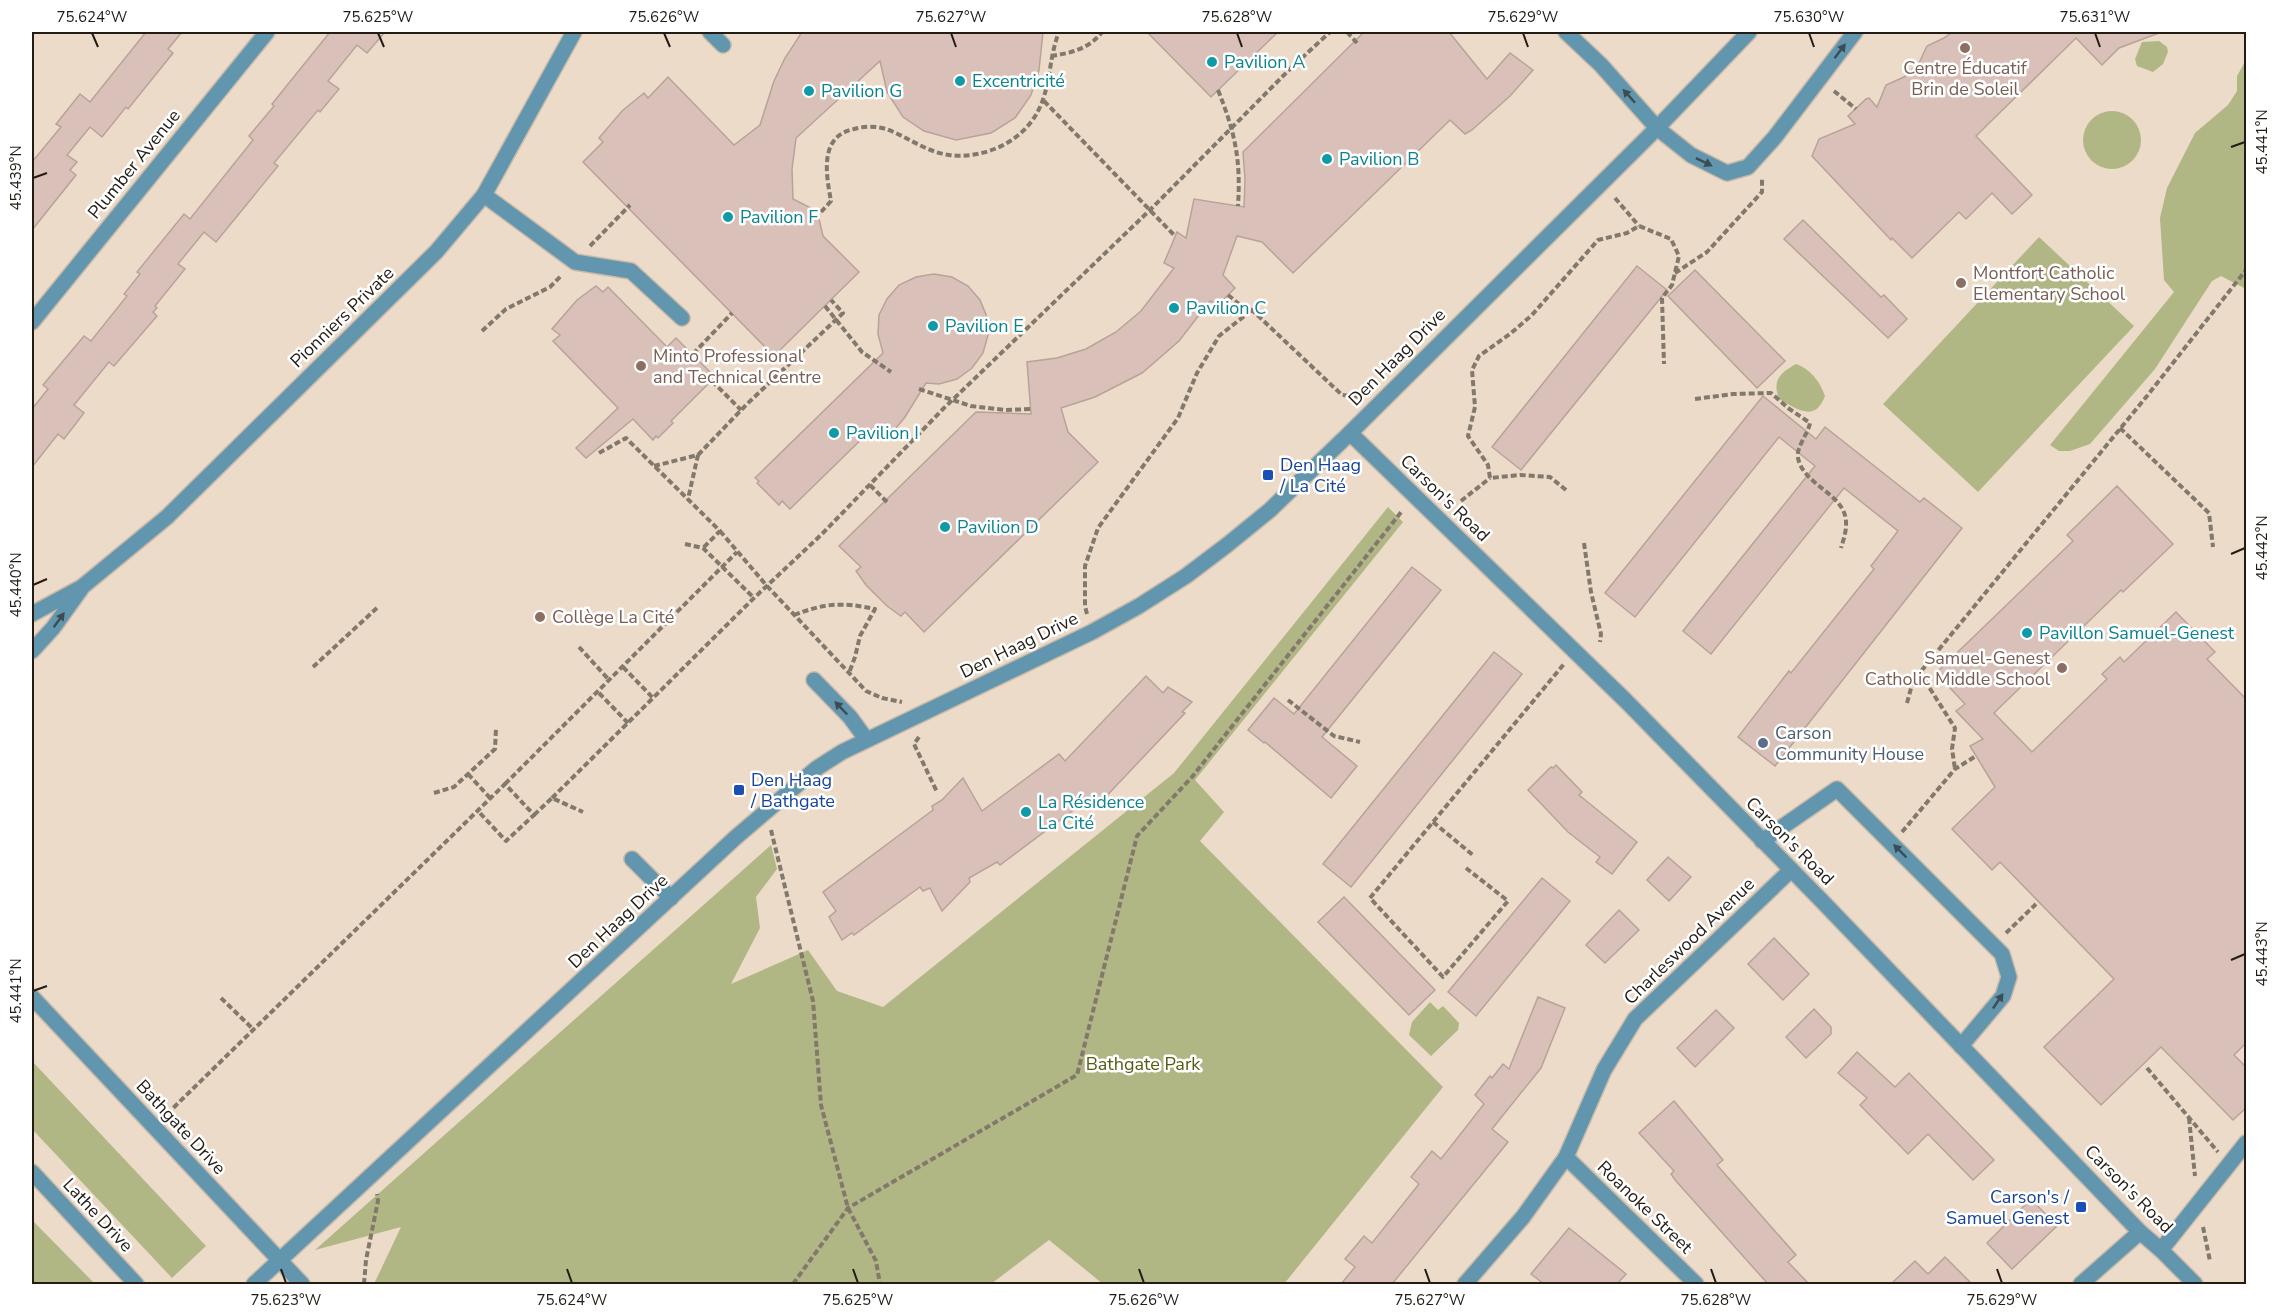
<svg xmlns="http://www.w3.org/2000/svg" width="2278" height="1316" font-family="'Nunito Sans',sans-serif">
	<style>
		.green { fill: #b1b784 }
		.building { fill: #d9c1b9; stroke: #b9a29a; stroke-width: 1.5 }
		.lines { fill: none; stroke-linecap: round; stroke-linejoin: round }
		.minor-casing { stroke: #c8b9a9; stroke-width: 18 }
		.path { stroke: #83786c; stroke-width: 4; stroke-dasharray: 6 3; stroke-linecap: butt }
		.minor { stroke: #6196ae; stroke-width: 15 }
		.path-bridge { stroke: #83786c; stroke-width: 4; stroke-dasharray: 6 3; stroke-linecap: butt }
		.oneway { fill: #3b4d52 }
		.ticks { fill: none; stroke: #221c15; stroke-width: 2 }
		.education-dot { fill: #8d6e63; stroke: #fff; stroke-width: 2 }
		.culture-dot { fill: #0f9aa8; stroke: #fff; stroke-width: 2 }
		.transit-dot { fill: #1a4fb4; stroke: #fff; stroke-width: 2 }
		.service-dot { fill: #5c6f8a; stroke: #fff; stroke-width: 2 }
		.labels { text-anchor: middle; dominant-baseline: central; stroke-width: 5; stroke-linejoin: round; paint-order: stroke }
		.culture-label { font-size: 18px; fill: #0d838f; stroke: #fff; text-anchor: start }
		.education-label { font-size: 18px; fill: #785e54; stroke: #fff; text-anchor: start }
		.street-label { font-size: 18px; fill: #221c15; stroke: #fff }
		.transit-label { font-size: 18px; fill: #164399; stroke: #fff; text-anchor: start }
		.service-label { font-size: 18px; fill: #4e5e75; stroke: #fff; text-anchor: start }
		.park-label { font-size: 18px; fill: #575b0e; stroke: #fff }
		.neatline { fill: none; stroke: #221c15; stroke-width: 2 }
		.ticks-label { font-size: 15px; text-anchor: middle; fill: #221c15 }
	</style>
	<rect width="100%" height="100%" fill="#ecdbc9"/>
	<g class="green">
		<path d="M2159,41L2167,47L2168,52L2163,64L2153,72L2137,66L2135,59L2142,42Z"/>
		<path d="M2246,60V289L2221,276L2212,281L2155,369L2090,444L2070,451H2059L2050,445L2174,292L2164,280L2160,218L2167,188L2195,133L2228,105L2237,91V76Z"/>
		<circle cx="2112" cy="140" r="29"/>
		<path d="M2039,237L2134,326L1978,492L1883,404Z"/>
		<path d="M1796,364C1811,369 1820,382 1825,396C1815,423 1797,409 1779,399C1772,380 1780,373 1796,364Z"/>
		<path d="M1388,507L1403,522L1195,780L1224,812L1200,841L1443,1087L1284,1284H1103L1049,1240L991,1284H374L401,1227L315,1250L771,845L777,869L756,897L760,928L731,984L808,950L837,991L883,1007L1174,773Z"/>
		<path d="M1430,1002L1438,1010L1443,1006L1459,1023L1458,1030L1431,1056L1409,1035L1412,1022Z"/>
		<path d="M32,1061L206,1246L172,1278L32,1129Z"/>
		<path d="M32,1220L95,1284H96H32Z"/>
	</g>
	<g class="building">
		<path d="M146,32H182L168,49L173,53L128,109L126,107L102,137L90,127L67,155L77,162L70,170L76,175L32,230V162L61,127L56,124L80,94L90,102Z"/>
		<path d="M330,32H385L367,53L357,45L328,81L339,89L320,112L318,110L274,163L278,166L216,242L204,232L178,264L185,269L155,306L157,308L153,312L157,316L114,366L109,362L74,405L84,413L64,439L58,434L32,467V409L48,389L43,385L84,336L91,341L127,296L124,294L140,274L137,272L184,214L190,219L253,140L249,136L274,106L272,104Z"/>
		<path d="M802,32H1043L1039,70L1031,95L1015,118L991,133L956,140L924,131L903,117L887,92L880,61L796,138L792,169L793,199L813,209L819,219L823,236L859,272L774,356L583,162L603,142L599,138L622,111L644,93L648,98L668,77L734,145L760,125L774,81L785,58Z"/>
		<path d="M1147,32H1278L1211,97Z"/>
		<path d="M1364,32H1449L1487,79L1510,53L1533,70L1510,96L1472,130L1465,134L1450,120L1293,273L1262,242L1237,236L1223,275L1235,288L1218,305L1210,301L1179,341L1142,373L1095,397L1061,408L1068,432L1098,462L924,632L905,612L901,616L887,606L866,585L856,571L861,567L839,546L976,412L1031,414L1027,362L1057,358L1086,349L1116,332L1141,311L1174,268L1164,263L1177,232L1186,238L1194,199L1244,207L1245,179L1243,152Z"/>
		<path d="M1952,32L2159,33L2119,48L2102,65L2076,38L1976,136L2032,195L2012,214L1992,193L1966,219L1959,212L1912,258L1892,238L1891,240L1812,156L1819,139L1855,124L1848,116L1866,99L1869,98L1877,107L1886,85L1904,77L1919,63L1927,46L1944,38Z"/>
		<path d="M1803,220L1881,297L1884,295L1907,319L1888,338L1784,239Z"/>
		<path d="M1637,266L1667,290L1521,470L1492,447Z"/>
		<path d="M1695,270L1785,361L1757,388L1668,296Z"/>
		<path d="M934,274L952,277L968,286L980,300L987,317L988,335L983,353L972,368L957,379L939,384L926,383L905,417L887,439L873,428L790,509L782,501L779,505L757,483L759,481L755,478L883,353L878,334L879,315L887,299L899,285L916,277Z"/>
		<path d="M596,286L603,292L608,287L667,347L676,338L715,377L671,421L673,423L658,438L656,436L653,440L633,419L586,458L576,448L618,408L553,341L560,335L552,329L577,300Z"/>
		<path d="M1763,396L1816,439L1825,427L1920,502L1924,498L1962,528L1775,766L1738,737L1789,671L1791,673L1874,569L1871,566L1898,531L1844,488L1711,654L1683,631L1815,466L1779,437L1635,617L1605,593Z"/>
		<path d="M2117,486L2173,544L2123,592L2121,590L1994,713L2032,752L2107,679L2102,674L2120,657L2124,662L2176,612L2215,652L2207,659L2247,700V1042L2234,1055L2247,1068V1107L2233,1120L2161,1047L2101,1105L2044,1047L2114,979L2000,862L1992,870L1952,829L1995,787L1970,746L1983,739L1956,711L1965,704L1936,673L2073,541L2067,535Z"/>
		<path d="M1412,567L1441,590L1322,737L1357,766L1331,798L1265,742L1264,743L1248,730L1274,698L1294,714Z"/>
		<path d="M1494,652L1522,674L1351,887L1323,864Z"/>
		<path d="M1146,676L1163,693L1168,687L1192,702L1182,712L1185,713L1097,806L1091,797L1000,865L997,862L969,878L970,882L942,911L930,888L923,891L920,887L854,935L852,933L842,940L829,917L836,911L823,892L933,810L932,806L942,800L963,778L982,811L1059,754L1065,761Z"/>
		<path d="M1556,765L1582,792L1579,795L1637,842L1612,874L1596,862L1600,857L1568,832L1528,790L1551,767L1553,768Z"/>
		<path d="M1668,857L1691,877L1669,901L1647,880Z"/>
		<path d="M1542,878L1570,901L1476,1016L1448,992Z"/>
		<path d="M1344,897L1435,990L1409,1015L1318,922Z"/>
		<path d="M1619,910L1639,930L1605,963L1586,945Z"/>
		<path d="M1774,938L1809,974L1783,1000L1748,964Z"/>
		<path d="M1538,997L1565,1008L1541,1068L1492,1129L1508,1142L1392,1284H1341L1355,1267L1345,1259L1364,1236L1372,1243L1419,1184L1411,1177L1432,1151L1441,1159L1484,1104L1475,1095L1490,1076L1492,1078L1503,1064L1509,1069Z"/>
		<path d="M1814,1009L1831,1027V1034L1806,1058L1786,1037Z"/>
		<path d="M1716,1010L1734,1028L1695,1067L1677,1048Z"/>
		<path d="M1857,1052L1895,1087L1909,1073L1994,1160L1973,1180L1928,1134L1908,1154L1860,1105L1867,1098L1838,1073Z"/>
		<path d="M1674,1101L1723,1160L1717,1165L1796,1255L1788,1262L1809,1284H1768L1676,1181L1671,1174L1674,1171L1639,1133Z"/>
		<path d="M2031,1199L2057,1226L2012,1269L1987,1243Z"/>
		<path d="M1569,1228L1626,1274L1617,1284H1544L1531,1274Z"/>
		<path d="M1945,1257L1972,1284H1891L1915,1261L1928,1274Z"/>
	</g>
	<g class="lines">
		<defs>
			<g id="minor">
				<path d="M710,32L723,45"/>
				<path d="M1566,32L1601,65L1657,128L1691,155L1727,173L1748,167L1775,137L1855,32"/>
				<path d="M484,195L575,262L631,271L682,318"/>
				<path d="M32,322L267,32"/>
				<path d="M1350,433L1626,701L1821,900L2140,1232L2161,1250L2195,1284"/>
				<path d="M32,614L82,587L167,517L436,252L484,195L574,32"/>
				<path d="M32,651L53,628L81,589"/>
				<path d="M814,680L850,717L866,739"/>
				<path d="M1762,841L1837,789L2002,954L2009,977L2003,996L1961,1046"/>
				<path d="M632,859L671,898"/>
				<path d="M32,997L302,1284"/>
				<path d="M1566,1157L1696,1284"/>
				<path d="M32,1172L136,1284"/>
				<path d="M2161,1250L2246,1143"/>
				<path d="M254,1284L735,838L817,768L842,752L1092,632L1139,606L1186,576L1227,545L1270,510L1350,433L1657,128L1749,32"/>
				<path d="M1465,1284L1523,1217L1566,1157L1604,1070L1635,1019L1791,870"/>
				<path d="M2081,1284L2140,1232"/>
			</g>
		</defs>
		<use href="#minor" class="minor-casing"/>
		<g class="path">
			<path d="M1347,32L1357,43"/>
			<path d="M1051,56C1071,53 1089,49 1102,32"/>
			<path d="M1834,91L1856,109"/>
			<path d="M1044,101L1175,236"/>
			<path d="M1615,198L1639,226"/>
			<path d="M821,212L831,201C826,174 819,136 854,129C864,126 876,126 886,129C908,137 926,152 949,155C979,159 1013,146 1031,122C1052,95 1047,62 1059,32"/>
			<path d="M590,246L630,205"/>
			<path d="M1675,273L1707,252L1762,192V178"/>
			<path d="M1228,295L1239,304L1252,310L1342,395L1359,397"/>
			<path d="M482,331L506,309L550,287L562,275"/>
			<path d="M693,354L732,313"/>
			<path d="M712,381L741,410"/>
			<path d="M1695,399L1733,394L1771,393L1788,408L1810,423C1808,434 1796,447 1798,458C1804,487 1848,494 1846,525C1846,533 1843,541 1841,548"/>
			<path d="M2120,428L2209,513L2213,547"/>
			<path d="M599,453L626,438L720,531L703,548"/>
			<path d="M698,455L747,404L843,313L831,300"/>
			<path d="M654,466L698,455L688,499"/>
			<path d="M870,485L888,503"/>
			<path d="M1566,490L1550,477L1520,475L1490,478L1488,465L1468,436L1475,407L1472,370L1479,356L1510,334L1532,315L1598,240L1627,233L1639,226L1671,239L1679,256L1672,285L1662,298L1664,364"/>
			<path d="M1461,501L1490,478"/>
			<path d="M720,531L767,586L866,691L882,698L902,702"/>
			<path d="M1584,543L1591,592L1601,634L1600,642"/>
			<path d="M685,544L703,548L754,598"/>
			<path d="M1087,614L1085,606V566L1098,528L1178,418L1197,373L1219,336L1252,310"/>
			<path d="M794,615C825,603 842,602 875,609L860,636L855,657L849,673"/>
			<path d="M579,647L610,681"/>
			<path d="M313,667L378,607"/>
			<path d="M623,667L653,698"/>
			<path d="M1920,673L1955,728L1952,749L1955,769"/>
			<path d="M599,693L628,723"/>
			<path d="M1288,700L1334,736L1360,742"/>
			<path d="M1907,703L1913,681L2147,396L2246,270"/>
			<path d="M919,737L914,744L937,792"/>
			<path d="M468,774L491,799"/>
			<path d="M505,784L737,552"/>
			<path d="M434,793L454,787L495,749L496,728"/>
			<path d="M552,798L754,598L822,534L943,409L1150,210L1290,69L1330,32"/>
			<path d="M534,815L552,798L583,812"/>
			<path d="M1433,822L1474,856"/>
			<path d="M771,830L813,1001L821,1105L848,1208L876,1261L880,1284"/>
			<path d="M1902,832L1955,769L1976,756"/>
			<path d="M1466,868L1508,901L1443,977L1370,898L1564,664"/>
			<path d="M2006,933L2036,904"/>
			<path d="M221,998L253,1029"/>
			<path d="M2147,1068L2218,1152"/>
			<path d="M167,1114L505,784L534,815L506,841L478,811"/>
			<path d="M2189,1118L2195,1176"/>
			<path d="M2203,1227L2210,1261"/>
			<path d="M364,1284L366,1260L378,1201L377,1194"/>
			<path d="M793,1284L848,1208L1077,1075L1137,836L1192,777L1402,511"/>
		</g>
		<use href="#minor" class="minor"/>
		<g class="path-bridge">
			<path d="M1218,90C1235,133 1241,159 1238,206"/>
			<path d="M825,306L862,352L891,372"/>
			<path d="M919,389L971,406L1005,410L1031,409"/>
		</g>
	</g>
	<defs><path id="oneway-solid" d="M-6-.8H1V-3.2L6.5 0L1 3.2V.8H-6Z" transform="scale(1.5)"/></defs>
	<g class="oneway">
		<use href="#oneway-solid" transform="translate(1840 51) rotate(-53)"/>
		<use href="#oneway-solid" transform="translate(1629 96) rotate(-132)"/>
		<use href="#oneway-solid" transform="translate(1704 162) rotate(26)"/>
		<use href="#oneway-solid" transform="translate(59 620) rotate(-54)"/>
		<use href="#oneway-solid" transform="translate(841 708) rotate(-134)"/>
		<use href="#oneway-solid" transform="translate(1900 851) rotate(-135)"/>
		<use href="#oneway-solid" transform="translate(1998 1001) rotate(-56)"/>
	</g>
	<path class="ticks" d="M92,33L98,47M378,33L384,47M664,33L670,47M951,33L956,47M1237,33L1242,47M1523,33L1528,47M1809,33L1814,47M2095,33L2100,47M2231,147L2245,142M33,178L47,173M2231,554L2245,548M33,585L47,579M2231,960L2245,954M33,991L47,986M281,1269L286,1283M567,1269L572,1283M853,1269L858,1283M1139,1269L1144,1283M1425,1269L1430,1283M1711,1269L1716,1283M1997,1269L2002,1283"/>
	<g class="education-dot">
		<circle cx="1965" cy="48" r="6"/>
		<circle cx="1961" cy="283" r="6"/>
		<circle cx="641" cy="366" r="6"/>
		<circle cx="540" cy="617" r="6"/>
		<circle cx="2062" cy="668" r="6"/>
	</g>
	<g class="culture-dot">
		<circle cx="1212" cy="62" r="6"/>
		<circle cx="960" cy="81" r="6"/>
		<circle cx="809" cy="91" r="6"/>
		<circle cx="1327" cy="159" r="6"/>
		<circle cx="728" cy="217" r="6"/>
		<circle cx="1174" cy="308" r="6"/>
		<circle cx="933" cy="326" r="6"/>
		<circle cx="834" cy="433" r="6"/>
		<circle cx="945" cy="527" r="6"/>
		<circle cx="2027" cy="633" r="6"/>
		<circle cx="1026" cy="812" r="6"/>
	</g>
	<g class="transit-dot">
		<rect x="1262" y="469" width="12" height="12" rx="3"/>
		<rect x="733" y="784" width="12" height="12" rx="3"/>
		<rect x="2075" y="1201" width="12" height="12" rx="3"/>
	</g>
	<circle class="service-dot" cx="1763" cy="743" r="6"/>
	<g class="labels">
		<g class="culture-label">
			<text x="1224" y="62">Pavilion A</text>
			<text x="972" y="81">Excentricité</text>
			<text x="821" y="91">Pavilion G</text>
			<text x="1339" y="159">Pavilion B</text>
			<text x="740" y="217">Pavilion F</text>
			<text x="1186" y="308">Pavilion C</text>
			<text x="945" y="326">Pavilion E</text>
			<text x="846" y="433">Pavilion I</text>
			<text x="957" y="527">Pavilion D</text>
			<text x="2039" y="633">Pavillon Samuel-Genest</text>
			<text x="1038" y="802">La Résidence<tspan x="1038" dy="21">La Cité</tspan></text>
		</g>
		<g class="education-label">
			<text x="1965" y="68" text-anchor="middle">Centre Éducatif<tspan x="1965" dy="21">Brin de Soleil</tspan></text>
			<text x="1973" y="273">Montfort Catholic<tspan x="1973" dy="21">Elementary School</tspan></text>
			<text x="653" y="356">Minto Professional<tspan x="653" dy="21">and Technical Centre</tspan></text>
			<text x="552" y="617">Collège La Cité</text>
			<text x="2050" y="658" text-anchor="end">Samuel-Genest<tspan x="2050" dy="21">Catholic Middle School</tspan></text>
		</g>
		<g class="street-label">
			<text transform="translate(134 164) rotate(-51)">Plumber Avenue</text>
			<text transform="translate(342 317) rotate(-44)">Pionniers Private</text>
			<text transform="translate(1397 357) rotate(-45)">Den Haag Drive</text>
			<text transform="translate(1445 498) rotate(44)">Carson's Road</text>
			<text transform="translate(1019 645) rotate(-26)">Den Haag Drive</text>
			<text transform="translate(1790 841) rotate(45)">Carson's Road</text>
			<text transform="translate(618 921) rotate(-43)">Den Haag Drive</text>
			<text transform="translate(1689 941) rotate(-44)">Charleswood Avenue</text>
			<text transform="translate(181 1127) rotate(47)">Bathgate Drive</text>
			<text transform="translate(2129 1189) rotate(45)">Carson's Road</text>
			<text transform="translate(1645 1207) rotate(44)">Roanoke Street</text>
			<text transform="translate(98 1215) rotate(47)">Lathe Drive</text>
		</g>
		<g class="transit-label">
			<text x="1280" y="465">Den Haag<tspan x="1280" dy="21">/ La Cité</tspan></text>
			<text x="751" y="780">Den Haag<tspan x="751" dy="21">/ Bathgate</tspan></text>
			<text x="2069" y="1197" text-anchor="end">Carson's /<tspan x="2069" dy="21">Samuel Genest</tspan></text>
		</g>
		<g class="service-label">
			<text x="1775" y="733">Carson<tspan x="1775" dy="21">Community House</tspan></text>
		</g>
		<g class="park-label">
			<text x="1143" y="1064">Bathgate Park</text>
		</g>
	</g>
	<rect width="2278" height="1316" fill="none" stroke="#ffffff" stroke-width="66"/>
	<rect x="33" y="33" width="2212" height="1250" class="neatline"/>
	<g class="ticks-label">
		<text x="92" y="22">75.624°W</text>
		<text x="378" y="22">75.625°W</text>
		<text x="664" y="22">75.626°W</text>
		<text x="951" y="22">75.627°W</text>
		<text x="1237" y="22">75.628°W</text>
		<text x="1523" y="22">75.629°W</text>
		<text x="1809" y="22">75.630°W</text>
		<text x="2095" y="22">75.631°W</text>
		<text transform="translate(2262 142) rotate(-90)" y="5">45.441°N</text>
		<text transform="translate(16 178) rotate(-90)" y="5">45.439°N</text>
		<text transform="translate(2262 548) rotate(-90)" y="5">45.442°N</text>
		<text transform="translate(16 585) rotate(-90)" y="5">45.440°N</text>
		<text transform="translate(2262 954) rotate(-90)" y="5">45.443°N</text>
		<text transform="translate(16 991) rotate(-90)" y="5">45.441°N</text>
		<text x="286" y="1305">75.623°W</text>
		<text x="572" y="1305">75.624°W</text>
		<text x="858" y="1305">75.625°W</text>
		<text x="1144" y="1305">75.626°W</text>
		<text x="1430" y="1305">75.627°W</text>
		<text x="1716" y="1305">75.628°W</text>
		<text x="2002" y="1305">75.629°W</text>
	</g>
</svg>
